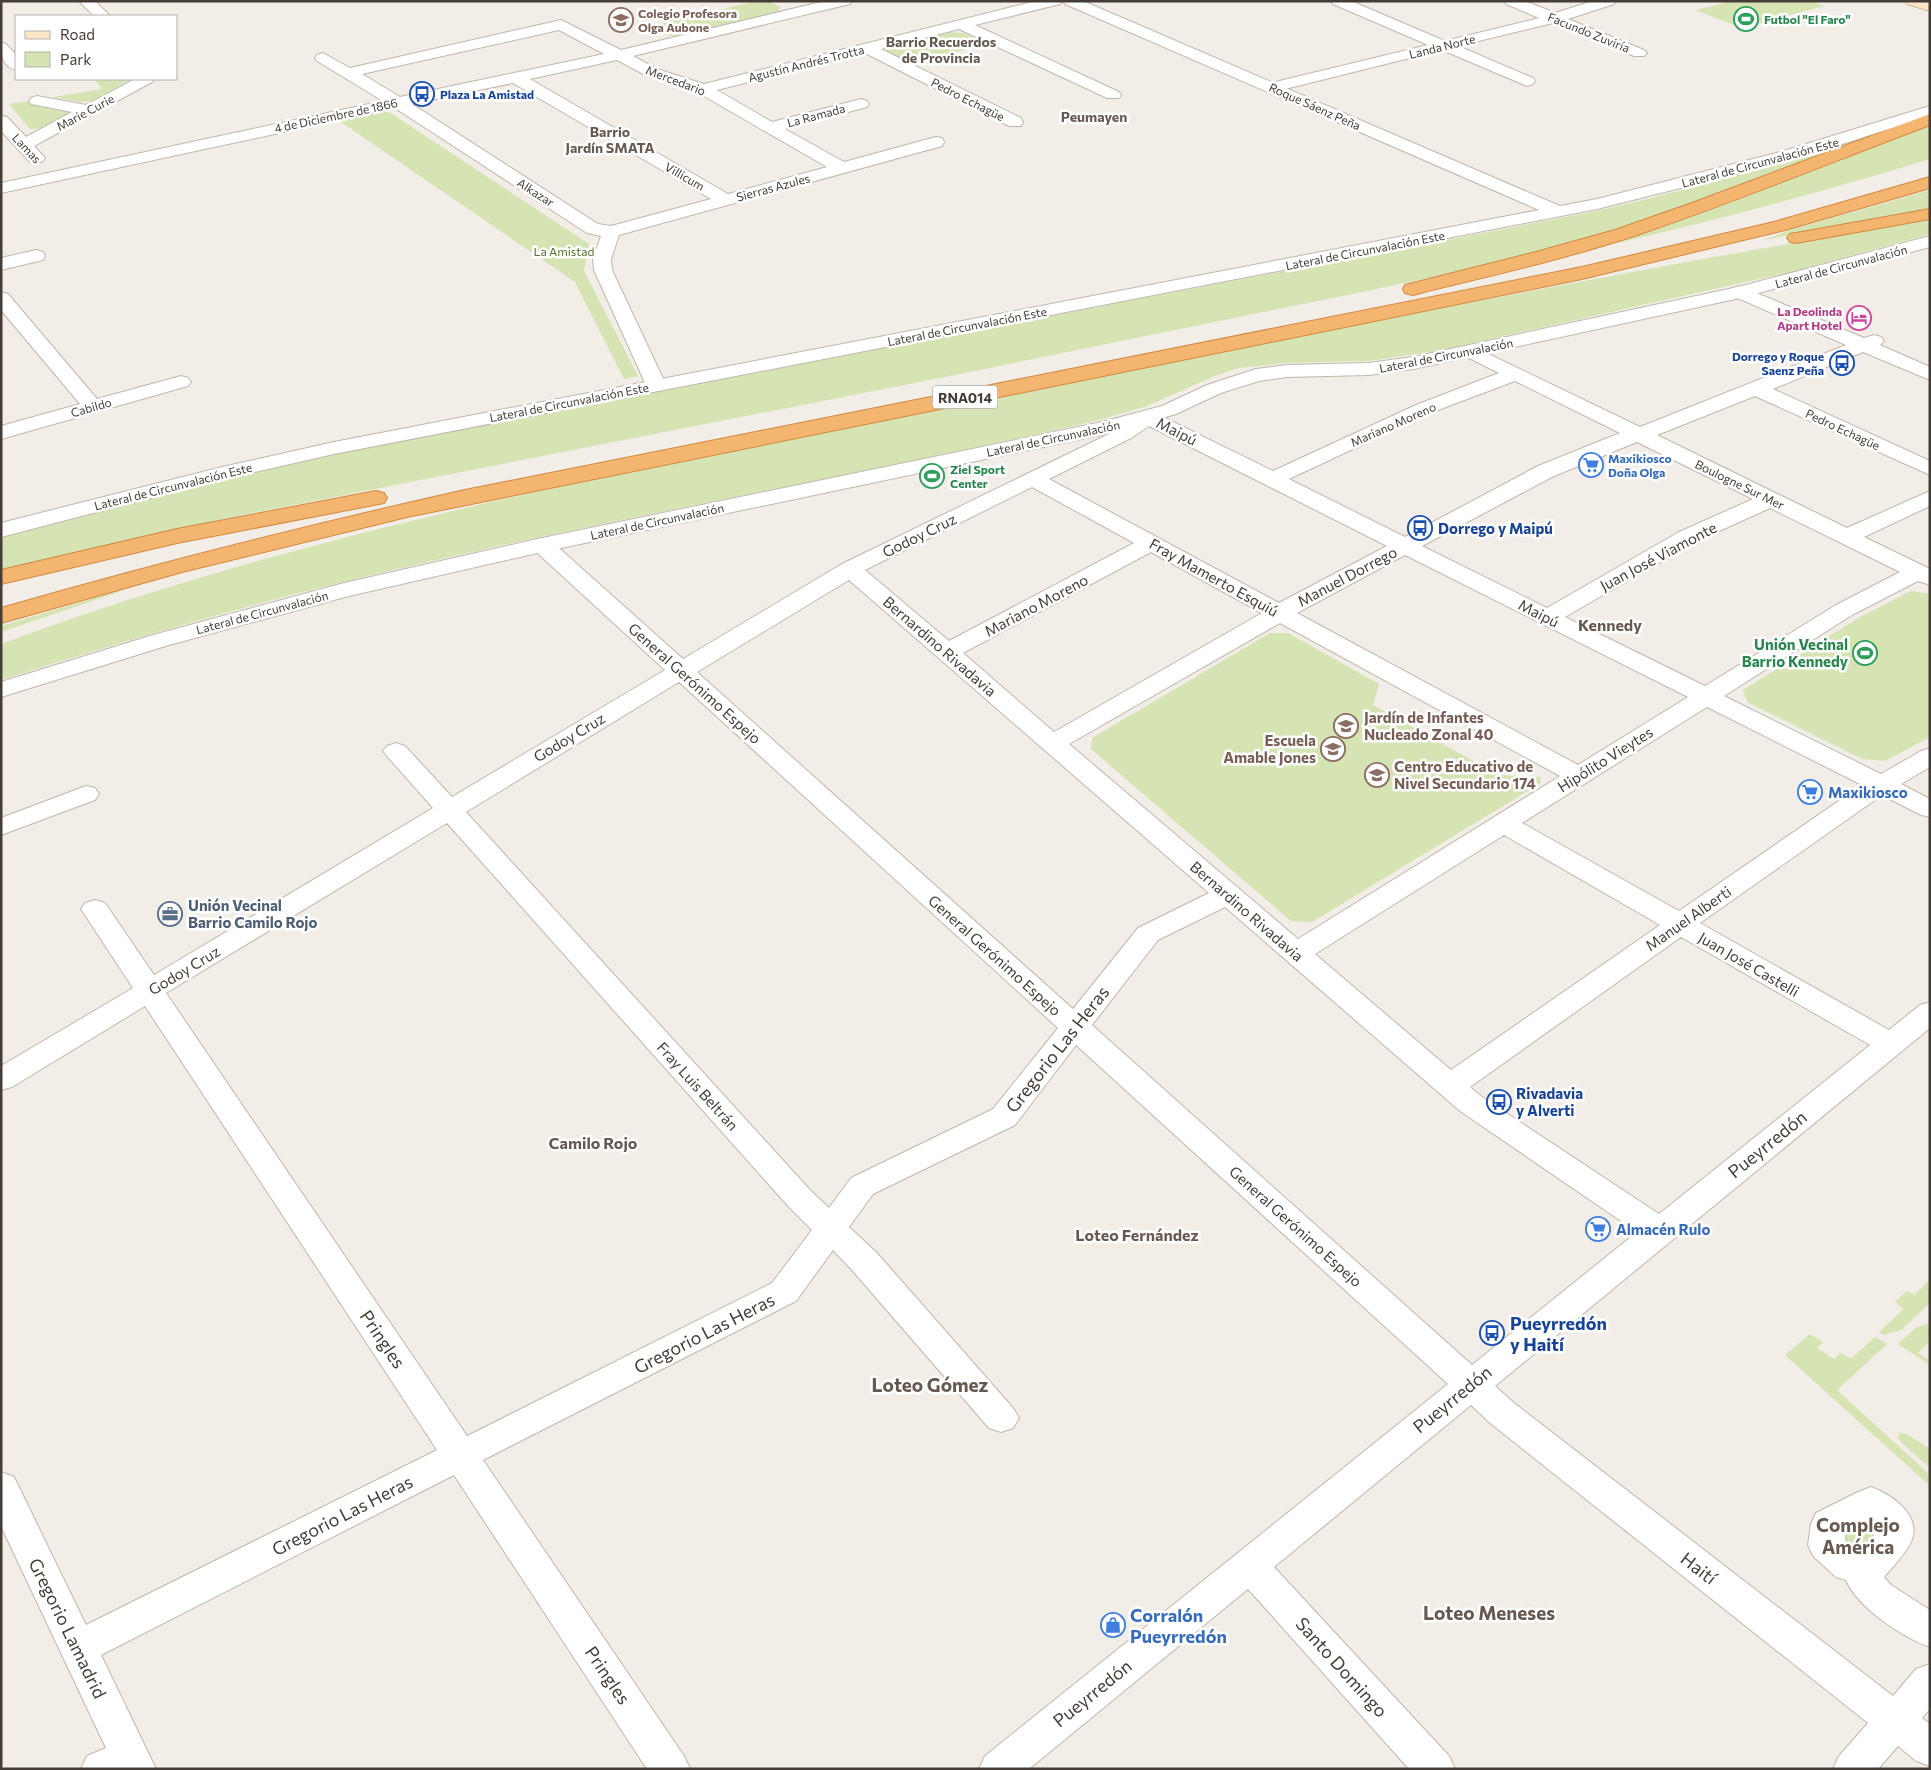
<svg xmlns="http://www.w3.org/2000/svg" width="1931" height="1770" font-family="Commissioner,sans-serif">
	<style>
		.green { fill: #d5e4b2 }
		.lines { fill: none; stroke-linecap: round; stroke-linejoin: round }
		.minor-casing { stroke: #c0b6ad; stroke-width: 2 }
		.tertiary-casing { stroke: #c0b6ad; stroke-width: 2 }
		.secondary-casing { stroke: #cfb999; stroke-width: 2 }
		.motorway-casing { stroke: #d28841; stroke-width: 2 }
		.minor { fill: #fff; fill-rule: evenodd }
		.tertiary { fill: #fff; fill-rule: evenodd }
		.secondary { fill: #fbe7c8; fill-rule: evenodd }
		.motorway { fill: #f4b570; fill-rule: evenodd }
		.labels { text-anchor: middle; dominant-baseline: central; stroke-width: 5; stroke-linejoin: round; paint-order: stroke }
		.far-education-label { font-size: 12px; font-weight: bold; fill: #785e54; stroke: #fff; text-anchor: start }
		.far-leisure-label { font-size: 12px; font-weight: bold; fill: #27864d; stroke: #fff; text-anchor: start }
		.far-street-label { font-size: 12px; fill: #453d36; stroke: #fff }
		.far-transit-label { font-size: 12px; font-weight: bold; fill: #164399; stroke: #fff; text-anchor: start }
		.far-park-label { font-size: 12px; fill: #52722e; stroke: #fff }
		.far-hotel-label { font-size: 12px; font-weight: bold; fill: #b23c85; stroke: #fff; text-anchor: end }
		.far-shop-label { font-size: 12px; font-weight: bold; fill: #366cbe; stroke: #fff; text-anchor: start }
		.far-neighbourhood-label { font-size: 14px; font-weight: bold; fill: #67594e; stroke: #fff }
		.shield { fill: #fff; stroke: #7d7772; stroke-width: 1 }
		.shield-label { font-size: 14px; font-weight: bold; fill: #453d36 }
		.street-label { font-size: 15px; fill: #453d36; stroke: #fff }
		.transit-label { font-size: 15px; font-weight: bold; fill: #164399; stroke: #fff; text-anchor: start }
		.leisure-label { font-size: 15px; font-weight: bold; fill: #27864d; stroke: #fff; text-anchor: end }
		.education-label { font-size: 15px; font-weight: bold; fill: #785e54; stroke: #fff; text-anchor: start }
		.shop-label { font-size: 15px; font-weight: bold; fill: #366cbe; stroke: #fff; text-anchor: start }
		.service-label { font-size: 15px; font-weight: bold; fill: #4e5e75; stroke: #fff; text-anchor: start }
		.neighbourhood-label { font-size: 16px; font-weight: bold; fill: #67594e; stroke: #fff }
		.near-street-label { font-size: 18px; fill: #453d36; stroke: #fff }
		.near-transit-label { font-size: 18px; font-weight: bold; fill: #164399; stroke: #fff; text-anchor: start }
		.near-shop-label { font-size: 18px; font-weight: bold; fill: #366cbe; stroke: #fff; text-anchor: start }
		.near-neighbourhood-label { font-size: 19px; font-weight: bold; fill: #67594e; stroke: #fff }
	</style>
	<rect width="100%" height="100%" fill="#f2ede7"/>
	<g class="green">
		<path d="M756,1H768L780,7L779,11L675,36L664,35L648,27Z"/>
		<path d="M1732,1H1811L1824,6L1741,28L1696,10Z"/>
		<path d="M951,32L964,33L987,44L909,64L885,53L887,49Z"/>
		<path d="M100,79H131L91,101L80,102L53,97L102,89L95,80Z"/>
		<path d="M30,101L68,110L70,114L43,128L30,129L9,104Z"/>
		<path d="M377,111L389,112L589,244L584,271L638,376L624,379L575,282L338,120Z"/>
		<path d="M1930,121V159C1809,196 1687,228 1564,255Z"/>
		<path d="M1899,126L1640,222L1602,235L1475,268L1362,292L960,374L237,516L1,570V538L230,478L382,444L1592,212C1696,189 1798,159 1899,126Z"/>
		<path d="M1930,190V211L1764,240L1787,231Z"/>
		<path d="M1930,219V234L1794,271L1437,351L1369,361L1286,363L1239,368L1215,376L1147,406L1095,421C856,476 615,517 376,574C250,604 125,640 1,680V644C294,535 600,477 906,416C1123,373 1340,327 1558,286C1682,262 1806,241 1930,219Z"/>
		<path d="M121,590L119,592L1,632V626Z"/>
		<path d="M1911,591L1930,594V737L1885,761L1862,759L1747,702L1743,690L1860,617Z"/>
		<path d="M1270,633H1288L1379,684L1373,705L1498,775L1540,777L1541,783L1312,922L1291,921L1091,749L1092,738Z"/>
		<path d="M1930,1280V1303L1901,1330L1883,1335L1879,1332L1904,1309L1895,1302L1907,1291L1914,1295Z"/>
		<path d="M1930,1323V1341L1918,1353L1930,1361V1365L1898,1344L1917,1327Z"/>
		<path d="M1810,1334L1823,1342L1817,1348L1834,1359L1841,1353L1851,1359L1875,1337L1887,1344L1837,1390L1930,1475V1486L1785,1355Z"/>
		<path d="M1900,1433L1907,1434L1930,1449V1468L1899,1440L1897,1438Z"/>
		<path d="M1867,1519L1879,1529L1861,1551H1854L1844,1543L1843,1537Z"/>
	</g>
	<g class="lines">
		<defs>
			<g id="minor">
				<path d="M79,1H95L110,16H94Z"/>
				<path d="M825,1H852L850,4L633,56L657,69L704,84L1036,1H1062L1060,4L975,25L1119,92L1121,95L1119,98H1107L959,29L881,49L1021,118L1023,122L1021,126H1009L865,53L717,90L772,122L861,99L867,101L869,104L867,107L785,129L844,162L936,137L942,138L944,142L942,146L619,235L611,259L612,270L666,385L663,389L656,391L649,389L646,385L594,270L593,259L601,236L587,233L395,108L1,193V183L383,101L317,61L315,58L317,55L323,53L350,68L561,20L621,50ZM559,30L604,54L400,97L362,74ZM617,60L645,75L697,92L827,167L728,194L530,79ZM513,83L711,199L611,226L598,224L412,104Z"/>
				<path d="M1331,1H1351L1445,41L1539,18L1506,4L1504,1H1525L1555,13L1593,1H1616L1614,4L1568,19L1644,50L1647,53L1644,56H1634L1553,23L1458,46L1533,78L1535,81L1533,84L1527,86L1442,50L1273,92L1267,90L1265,87L1267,84L1428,45L1333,4Z"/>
				<path d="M1,42L6,44L16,55V70C2,67 1,54 1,42Z"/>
				<path d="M135,79H154L152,82L34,146L45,158L42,162H30L1,131V116L7,117L26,137L72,112L31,104L29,101L31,98L37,96L86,105Z"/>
				<path d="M36,250L43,252L45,256L43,260L1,270V258Z"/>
				<path d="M1740,286L1864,338L1874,335L1881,337L1884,341L1880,345L1930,367V380L1863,352L1773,389L1930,461V475L1755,396L1657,435L1847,528L1930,491V506L1864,537L1930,569V585L1918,581L1852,615L1724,696L1881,774L1921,751L1930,748V767L1901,784L1930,799V817L1921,815L1882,795L1700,923L1889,1030L1920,1005L1930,1002V1028L1495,1386L1514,1403L1893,1696L1916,1669L1930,1664V1709L1922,1718L1930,1724V1766L1916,1761L1898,1746L1878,1769H1833L1839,1756L1868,1723L1490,1423L1471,1405L1274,1567L1449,1756L1455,1769H1409L1248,1589L1029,1769H979L985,1756L1448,1384L1076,1045L1015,1125L873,1194L849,1227L876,1252L1013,1408L1019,1418L1013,1428L1001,1432L989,1428L852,1270L833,1250L796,1301L483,1460L684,1756L690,1769H647L454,1475L101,1655L156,1769H81L87,1756L106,1748L1,1526V1472L14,1477L86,1625L437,1450L145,1006L12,1087L1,1090V1066L133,988L81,909L85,903L95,900L105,903L154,975L433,808L387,756L383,751L387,746L396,743L405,746L452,797L665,670L534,550L531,545L534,540L542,538L550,540L683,659L842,564L1117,430C1129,421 1140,409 1155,413L1273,471L1416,405L1499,373L1463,355L1460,351L1463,347L1470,345L1640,427L1846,345L1733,296L1731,292L1733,288ZM1515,381L1620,433L1538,466L1405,537L1289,479L1430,413ZM1149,426L1387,546L1279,603L1049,479L1131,438ZM1637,442L1753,499L1679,532L1547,608L1422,546L1554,476ZM1032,487L1134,543L949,641L865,570ZM1770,508L1900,572L1836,605L1705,686L1565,617L1695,542ZM1151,552L1262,613L1054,732L963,653ZM1405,555L1688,697L1578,765L1297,613ZM849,580L1209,893L1138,928L1073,1009L697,672ZM1280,623L1560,776L1298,939L1069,744ZM679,682L1058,1028L993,1109L851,1178L829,1208L810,1190L466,812ZM1707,707L1862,785L1679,911L1522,823ZM447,823L788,1206L812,1230L772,1283L467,1436L166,993ZM1504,835L1660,925L1451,1070L1315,954ZM1225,907L1460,1111L1637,1232L1472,1365L1092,1025L1158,940ZM1681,937L1870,1045L1659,1214L1482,1097L1470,1087Z"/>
				<path d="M1,292L8,294L97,399L181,376L188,378L191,382L188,386L1,439V426L80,404L1,310Z"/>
				<path d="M86,786L95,788L99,794L95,800L1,835V818Z"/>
				<path d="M1871,1487C1890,1494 1918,1512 1913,1536C1911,1548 1892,1568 1884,1577L1891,1585L1930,1610V1647C1903,1638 1857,1607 1846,1580L1836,1577L1813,1556L1808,1545L1811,1524L1816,1513L1858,1492ZM1868,1521L1875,1527L1876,1532L1862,1550H1857L1845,1540L1846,1532Z"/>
			</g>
			<g id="tertiary">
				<path d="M1063,1H1083L1560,206L1597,199L1780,152L1930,106V116L1792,160L1597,209L334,454L220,480L1,537V523L218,468L334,442L1539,210L1065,4Z"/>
				<path d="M1930,236V247L1740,298L1413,369L1369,375L1287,377L1259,381L1221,393L1176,414L1105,434L542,552L349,596L169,645L1,697V682L153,635L344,583L542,538L1102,422L1162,406L1207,385L1256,369L1287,365L1369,363L1413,357L1738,287Z"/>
			</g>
			<path id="secondary" d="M1905,1L1930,2V11L1907,4Z"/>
			<g id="motorway">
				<path d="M1930,114V125C1829,163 1730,204 1628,238C1557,261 1484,277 1412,295L1405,293L1403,289L1405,285L1536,252L1615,230L1692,203Z"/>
				<path d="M1930,177V188L1785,230L1582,279L407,517L182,572L1,623V608C154,564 309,525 465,490L1582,267L1774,222Z"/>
				<path d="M1930,209V219L1796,243L1790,242L1787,238L1790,234L1796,233Z"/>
				<path d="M376,491L384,493L387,498L384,503L177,543L1,584V570L177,529Z"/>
			</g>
		</defs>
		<use href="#minor" class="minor-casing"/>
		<use href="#tertiary" class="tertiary-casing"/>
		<use href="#secondary" class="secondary-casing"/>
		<use href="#motorway" class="motorway-casing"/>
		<use href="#minor" class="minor"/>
		<use href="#tertiary" class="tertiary"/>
		<use href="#secondary" class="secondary"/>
		<use href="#motorway" class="motorway"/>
	</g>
	<defs>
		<symbol id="stadium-ring" viewBox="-11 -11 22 22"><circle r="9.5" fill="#fff" stroke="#2e9e5b" stroke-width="1.5"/><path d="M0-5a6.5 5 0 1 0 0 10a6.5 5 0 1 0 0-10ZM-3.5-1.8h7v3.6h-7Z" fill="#2e9e5b"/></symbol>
		<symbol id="school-ring" viewBox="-11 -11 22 22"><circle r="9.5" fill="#fff" stroke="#8d6e63" stroke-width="1.5"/><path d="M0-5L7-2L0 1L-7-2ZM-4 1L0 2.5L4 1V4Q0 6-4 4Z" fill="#8d6e63"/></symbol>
		<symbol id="bus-ring" viewBox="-11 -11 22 22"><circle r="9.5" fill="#fff" stroke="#1a4fb4" stroke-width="1.5"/><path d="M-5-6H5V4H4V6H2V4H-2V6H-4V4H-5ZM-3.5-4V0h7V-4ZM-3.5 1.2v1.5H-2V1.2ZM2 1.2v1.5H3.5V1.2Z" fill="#1a4fb4"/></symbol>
		<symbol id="hotel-ring" viewBox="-11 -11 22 22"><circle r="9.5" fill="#fff" stroke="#d1479c" stroke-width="1.5"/><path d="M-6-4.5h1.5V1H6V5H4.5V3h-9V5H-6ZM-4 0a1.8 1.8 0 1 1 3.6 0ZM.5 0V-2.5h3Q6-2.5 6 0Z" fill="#d1479c"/></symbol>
		<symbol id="supermarket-ring" viewBox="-11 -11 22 22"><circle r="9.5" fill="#fff" stroke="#3f7fe0" stroke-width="1.5"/><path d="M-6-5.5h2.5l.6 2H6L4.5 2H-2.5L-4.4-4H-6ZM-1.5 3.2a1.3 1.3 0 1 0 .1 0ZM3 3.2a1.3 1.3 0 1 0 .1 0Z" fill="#3f7fe0"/></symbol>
		<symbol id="office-ring" viewBox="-11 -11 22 22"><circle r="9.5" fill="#fff" stroke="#5c6f8a" stroke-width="1.5"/><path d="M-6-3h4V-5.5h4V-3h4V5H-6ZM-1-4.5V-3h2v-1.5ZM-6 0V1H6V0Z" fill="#5c6f8a"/></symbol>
		<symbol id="shop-ring" viewBox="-11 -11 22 22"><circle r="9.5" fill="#fff" stroke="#3f7fe0" stroke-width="1.5"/><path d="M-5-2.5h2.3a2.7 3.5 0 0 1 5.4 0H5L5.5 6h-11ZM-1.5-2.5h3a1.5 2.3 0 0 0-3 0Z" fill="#3f7fe0"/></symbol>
	</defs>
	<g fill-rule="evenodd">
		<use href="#stadium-ring" x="1732" y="5" width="28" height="28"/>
		<use href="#school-ring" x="607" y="6" width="28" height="28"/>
		<use href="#bus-ring" x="408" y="80" width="28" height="28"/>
		<use href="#hotel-ring" x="1845" y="304" width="28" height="28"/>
		<use href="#bus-ring" x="1828" y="349" width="28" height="28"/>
		<use href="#supermarket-ring" x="1577" y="451" width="28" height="28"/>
		<use href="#stadium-ring" x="918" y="462" width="28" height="28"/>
		<use href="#bus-ring" x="1406" y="514" width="28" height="28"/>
		<use href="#stadium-ring" x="1851" y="639" width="28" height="28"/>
		<use href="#school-ring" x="1332" y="712" width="28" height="28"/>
		<use href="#school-ring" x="1319" y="735" width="28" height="28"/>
		<use href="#school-ring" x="1363" y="761" width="28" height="28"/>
		<use href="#supermarket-ring" x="1796" y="778" width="28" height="28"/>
		<use href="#office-ring" x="156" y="900" width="28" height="28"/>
		<use href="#bus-ring" x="1485" y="1088" width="28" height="28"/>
		<use href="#supermarket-ring" x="1584" y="1215" width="28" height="28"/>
		<use href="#bus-ring" x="1478" y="1319" width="28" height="28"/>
		<use href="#shop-ring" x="1099" y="1611" width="28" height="28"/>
	</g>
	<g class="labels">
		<g class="far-education-label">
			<text x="638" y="13">Colegio Profesora<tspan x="638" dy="14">Olga Aubone</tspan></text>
		</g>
		<g class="far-leisure-label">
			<text x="1764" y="19">Futbol "El Faro"</text>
			<text x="950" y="469">Ziel Sport<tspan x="950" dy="14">Center</tspan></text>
		</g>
		<g class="far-street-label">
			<text transform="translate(1589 32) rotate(22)">Facundo Zuviría</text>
			<text transform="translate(1442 46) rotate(-14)">Landa Norte</text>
			<text transform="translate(806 63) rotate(-14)">Agustín Andrés Trotta</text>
			<text transform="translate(676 80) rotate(21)">Mercedario</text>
			<text transform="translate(968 99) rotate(27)">Pedro Echagüe</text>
			<text transform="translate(1315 106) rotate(24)">Roque Sáenz Peña</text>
			<text transform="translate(85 112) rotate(-28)">Marie Curie</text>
			<text transform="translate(336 115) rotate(-12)">4 de Diciembre de 1866</text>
			<text transform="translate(816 115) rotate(-15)">La Ramada</text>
			<text transform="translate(27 148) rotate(47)">Lamas</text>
			<text transform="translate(1760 162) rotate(-15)">Lateral de Circunvalación Este</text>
			<text transform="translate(685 176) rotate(30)">Villicum</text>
			<text transform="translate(773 187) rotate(-15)">Sierras Azules</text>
			<text transform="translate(536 192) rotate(33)">Alkazar</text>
			<text transform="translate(1365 250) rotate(-11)">Lateral de Circunvalación Este</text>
			<text transform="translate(1841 266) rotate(-15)">Lateral de Circunvalación</text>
			<text transform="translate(967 326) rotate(-11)">Lateral de Circunvalación Este</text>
			<text transform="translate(1446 355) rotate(-11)">Lateral de Circunvalación</text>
			<text transform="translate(569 402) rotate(-11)">Lateral de Circunvalación Este</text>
			<text transform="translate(91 407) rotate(-16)">Cabildo</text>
			<text transform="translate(1393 424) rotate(-24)">Mariano Moreno</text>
			<text transform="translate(1843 429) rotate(25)">Pedro Echagüe</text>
			<text transform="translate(1053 438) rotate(-12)">Lateral de Circunvalación</text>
			<text transform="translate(1740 484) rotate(26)">Boulogne Sur Mer</text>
			<text transform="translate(173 486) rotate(-14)">Lateral de Circunvalación Este</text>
			<text transform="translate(657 521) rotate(-12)">Lateral de Circunvalación</text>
			<text transform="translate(262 612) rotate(-15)">Lateral de Circunvalación</text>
		</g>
		<g class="far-transit-label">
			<text x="440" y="94">Plaza La Amistad</text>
			<text x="1824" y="356" text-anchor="end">Dorrego y Roque<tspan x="1824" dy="14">Saenz Peña</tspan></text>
		</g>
		<g class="far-park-label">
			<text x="564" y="251">La Amistad</text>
		</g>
		<g class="far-hotel-label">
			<text x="1842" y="311">La Deolinda<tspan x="1842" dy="14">Apart Hotel</tspan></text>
		</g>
		<g class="far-shop-label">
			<text x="1608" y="458">Maxikiosco<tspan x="1608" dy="14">Doña Olga</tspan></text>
		</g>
		<g class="far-neighbourhood-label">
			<text x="941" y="41">Barrio Recuerdos<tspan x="941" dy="16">de Provincia</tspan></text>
			<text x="1094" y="116">Peumayen</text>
			<text x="610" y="131">Barrio<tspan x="610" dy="16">Jardín SMATA</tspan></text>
		</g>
		<rect class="shield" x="932.5" y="385.5" width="65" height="23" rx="4"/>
		<g class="shield-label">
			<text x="965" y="397">RNA014</text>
		</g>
		<g class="street-label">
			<text transform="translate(1177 431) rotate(27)">Maipú</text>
			<text transform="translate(919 535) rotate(-26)">Godoy Cruz</text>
			<text transform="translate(1658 556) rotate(-28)">Juan José Viamonte</text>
			<text transform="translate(1347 576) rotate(-28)">Manuel Dorrego</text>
			<text transform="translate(1214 577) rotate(29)">Fray Mamerto Esquiú</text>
			<text transform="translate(1036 605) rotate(-28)">Mariano Moreno</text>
			<text transform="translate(1539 613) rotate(27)">Maipú</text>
			<text transform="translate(940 646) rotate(41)">Bernardino Rivadavia</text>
			<text transform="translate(695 683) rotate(42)">General Gerónimo Espejo</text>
			<text transform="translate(569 737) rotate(-31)">Godoy Cruz</text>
			<text transform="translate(1605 759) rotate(-32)">Hipólito Vieytes</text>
			<text transform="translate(1247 911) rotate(41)">Bernardino Rivadavia</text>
			<text transform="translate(1688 918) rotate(-35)">Manuel Alberti</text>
			<text transform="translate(995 955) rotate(42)">General Gerónimo Espejo</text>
			<text transform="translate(1749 964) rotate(30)">Juan José Castelli</text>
			<text transform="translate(184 970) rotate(-31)">Godoy Cruz</text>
			<text transform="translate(698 1086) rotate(48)">Fray Luis Beltrán</text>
			<text transform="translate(1296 1226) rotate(42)">General Gerónimo Espejo</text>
		</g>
		<g class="transit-label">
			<text x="1438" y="528">Dorrego y Maipú</text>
			<text x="1516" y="1093">Rivadavia<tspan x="1516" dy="17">y Alverti</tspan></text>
		</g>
		<g class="leisure-label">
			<text x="1848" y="644">Unión Vecinal<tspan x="1848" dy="17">Barrio Kennedy</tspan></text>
		</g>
		<g class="education-label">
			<text x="1364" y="717">Jardín de Infantes<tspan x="1364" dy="17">Nucleado Zonal 40</tspan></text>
			<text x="1316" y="740" text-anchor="end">Escuela<tspan x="1316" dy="17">Amable Jones</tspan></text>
			<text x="1394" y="766">Centro Educativo de<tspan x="1394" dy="17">Nivel Secundario 174</tspan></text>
		</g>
		<g class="shop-label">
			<text x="1828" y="792">Maxikiosco</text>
			<text x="1616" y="1229">Almacén Rulo</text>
		</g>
		<g class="service-label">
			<text x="188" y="905">Unión Vecinal<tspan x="188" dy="17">Barrio Camilo Rojo</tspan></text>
		</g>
		<g class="neighbourhood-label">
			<text x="1610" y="624">Kennedy</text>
			<text x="593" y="1142">Camilo Rojo</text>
			<text x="1137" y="1234">Loteo Fernández</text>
		</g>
		<g class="near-street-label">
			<text transform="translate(1057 1049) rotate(-52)">Gregorio Las Heras</text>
			<text transform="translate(1767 1144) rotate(-39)">Pueyrredón</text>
			<text transform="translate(704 1333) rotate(-27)">Gregorio Las Heras</text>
			<text transform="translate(383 1339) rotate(56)">Pringles</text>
			<text transform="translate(1452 1399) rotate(-39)">Pueyrredón</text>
			<text transform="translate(342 1515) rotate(-27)">Gregorio Las Heras</text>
			<text transform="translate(1699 1568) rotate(38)">Haití</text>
			<text transform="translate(68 1628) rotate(64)">Gregorio Lamadrid</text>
			<text transform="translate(1342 1667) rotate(48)">Santo Domingo</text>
			<text transform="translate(608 1675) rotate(56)">Pringles</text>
			<text transform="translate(1092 1693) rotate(-39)">Pueyrredón</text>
		</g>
		<g class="near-transit-label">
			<text x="1510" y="1323">Pueyrredón<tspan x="1510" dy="21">y Haití</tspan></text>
		</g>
		<g class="near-shop-label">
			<text x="1130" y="1615">Corralón<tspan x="1130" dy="21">Pueyrredón</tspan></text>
		</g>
		<g class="near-neighbourhood-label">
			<text x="930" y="1384">Loteo Gómez</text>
			<text x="1858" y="1524">Complejo<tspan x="1858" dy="22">América</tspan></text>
			<text x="1489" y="1612">Loteo Meneses</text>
		</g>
	</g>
	<rect width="1931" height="1770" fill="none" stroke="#453d36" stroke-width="5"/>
	<rect x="15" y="15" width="162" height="65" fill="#ffffff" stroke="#b5b1af"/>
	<rect x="25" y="31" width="25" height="8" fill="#fbe7c8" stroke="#b5b1af"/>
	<text x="60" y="40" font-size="15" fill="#453d36">Road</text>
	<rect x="25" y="52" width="25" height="15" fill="#d5e4b2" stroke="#b5b1af"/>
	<text x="60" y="65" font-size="15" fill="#453d36">Park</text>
</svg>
